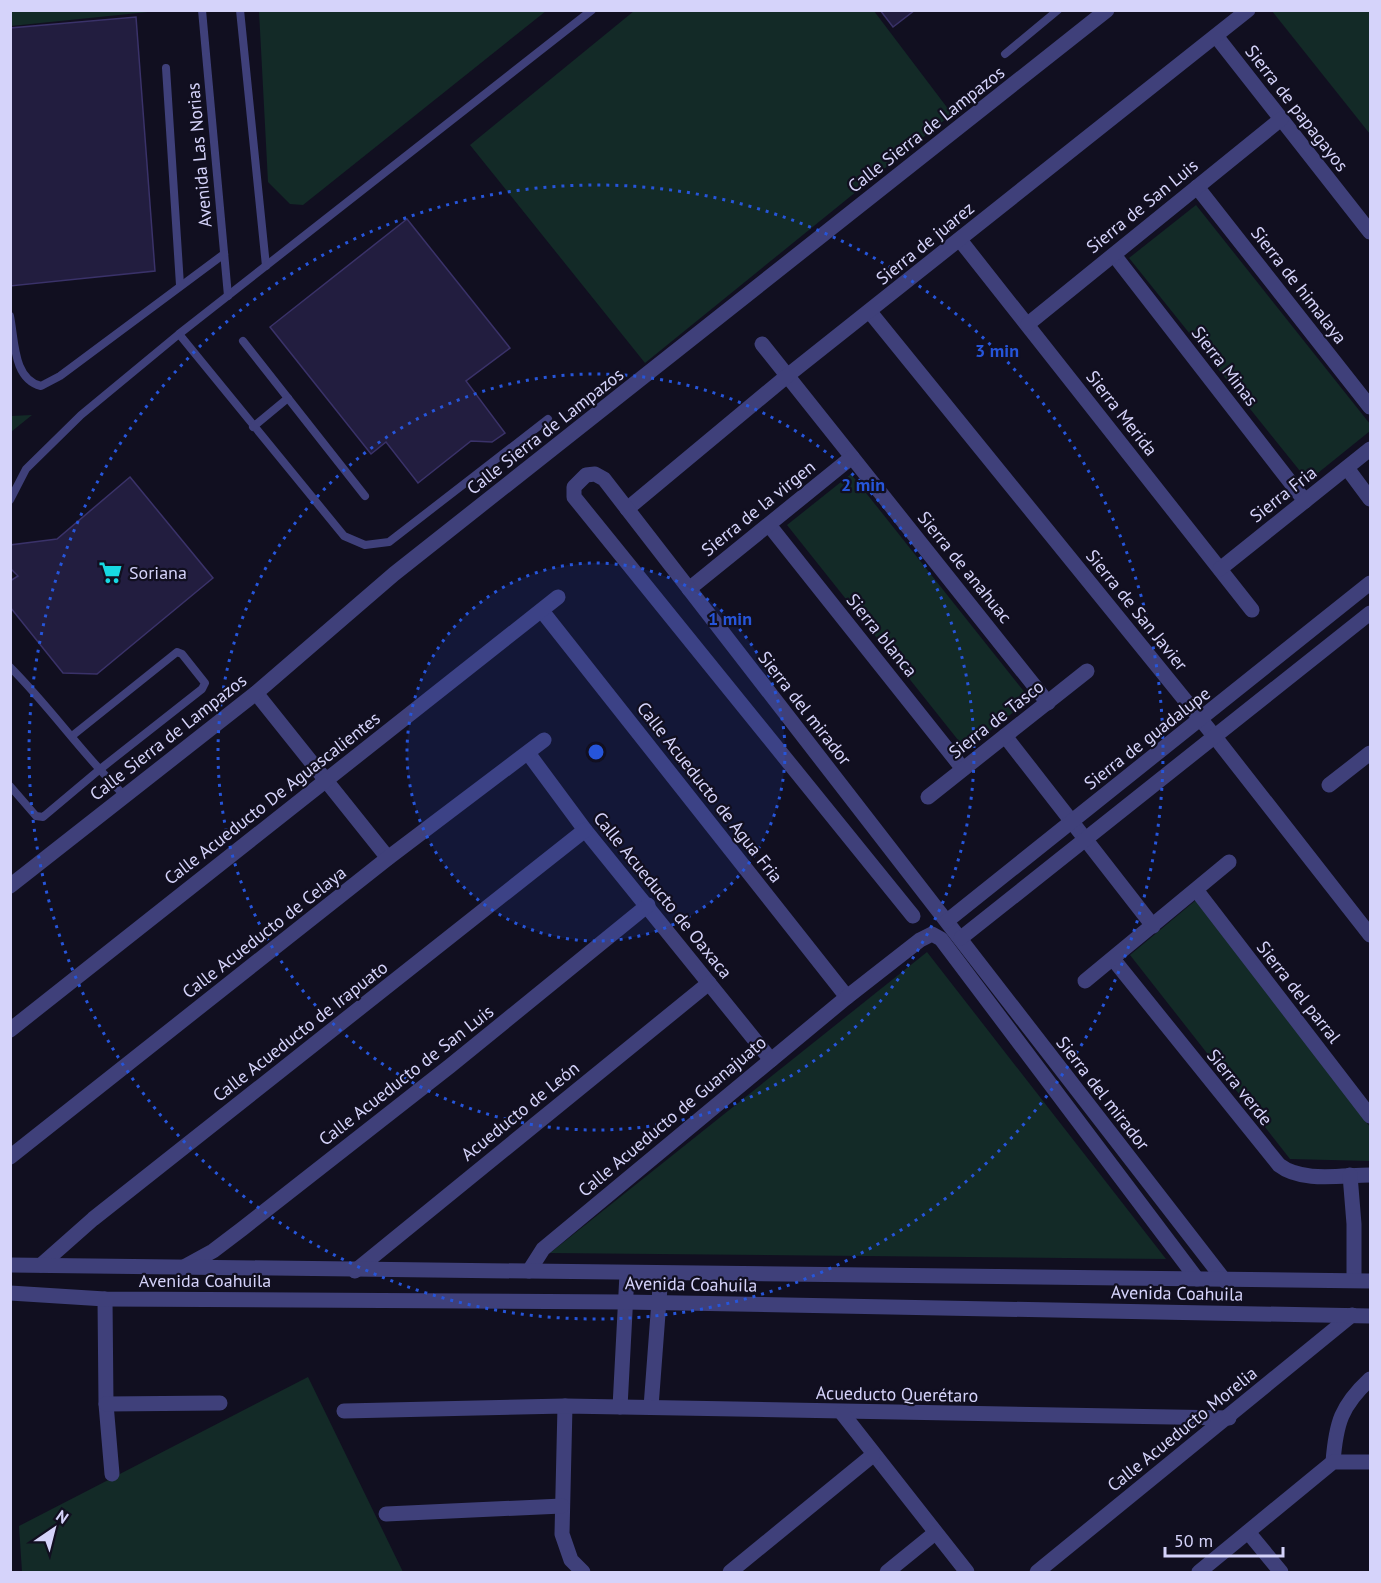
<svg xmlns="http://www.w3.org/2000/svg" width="1381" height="1583" font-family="'PT Sans',sans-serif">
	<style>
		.green { fill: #132a27 }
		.building { fill: #221d3f; stroke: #3a3269; stroke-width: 1.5 }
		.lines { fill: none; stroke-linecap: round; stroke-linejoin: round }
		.service { stroke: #3f407a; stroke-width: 8 }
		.minor { stroke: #3f407a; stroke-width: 15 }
		.tertiary { stroke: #3f407a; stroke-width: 15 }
		.ring { fill: none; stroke: #2655da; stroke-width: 3; stroke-dasharray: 3 6 }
		.labels { text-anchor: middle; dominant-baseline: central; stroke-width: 4.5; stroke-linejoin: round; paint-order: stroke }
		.street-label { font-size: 18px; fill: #d5d3fa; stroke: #110f20 }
		.poi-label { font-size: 18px; fill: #d5d3fa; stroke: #110f20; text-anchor: start }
		.centre { fill: #2655da; stroke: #110f20; stroke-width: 3 }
		.ring-label { font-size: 18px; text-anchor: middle; font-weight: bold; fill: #2655da; stroke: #110f20; stroke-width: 4.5; stroke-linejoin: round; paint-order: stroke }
	</style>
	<rect width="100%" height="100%" fill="#110f20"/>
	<g class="green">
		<path d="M11,10H158V11L11,26Z"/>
		<path d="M259,11V10L546,11L303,205L290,204L268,182Z"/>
		<path d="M634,11H874L952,114L645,363L470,145Z"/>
		<path d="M1272,11H1370V134Z"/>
		<path d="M1196,205L1370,424V431L1308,481L1129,258Z"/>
		<path d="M32,415L11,432V416Z"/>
		<path d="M851,474L1030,699L966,750L787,525Z"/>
		<path d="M1196,900L1370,1127V1161L1290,1159L1130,955Z"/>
		<path d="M927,952L1166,1259L550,1253Z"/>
		<path d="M308,1377L403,1572H22L19,1526Z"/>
	</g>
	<g class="building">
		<path d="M880,10H915L893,27Z"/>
		<path d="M136,17L155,271L10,286V28Z"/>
		<path d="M407,219L510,348L466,381L505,433L492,442L471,441L418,483L386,442L371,454L270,327Z"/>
		<path d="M130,477L213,578L97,674L63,673L10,607V581L18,576L10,568V545L57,539Z"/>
	</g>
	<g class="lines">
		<g class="service">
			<path d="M202,10L228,296"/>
			<path d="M240,10L266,266"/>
			<path d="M1005,54L1058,10"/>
			<path d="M166,68L180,285"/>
			<path d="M10,316C15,341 13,379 41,386L60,376L224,254"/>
			<path d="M179,334L344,536L365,545L389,542L548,419"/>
			<path d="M243,341L365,496"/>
			<path d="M253,427L288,398"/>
			<path d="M10,500L26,469L81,415L179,334L592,10"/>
			<path d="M10,667C51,708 83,755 124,795"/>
			<path d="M10,786L36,816L43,817L99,770L202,689L205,683L182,654L177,652L72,736"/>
		</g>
		<g class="minor">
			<path d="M1216,36L1370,232"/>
			<path d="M1197,187L1370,407"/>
			<path d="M960,240L1252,610"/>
			<path d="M1114,255L1305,501"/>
			<path d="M870,312L1215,737L1370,935"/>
			<path d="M1028,324L1281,119"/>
			<path d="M762,344L1048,703"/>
			<path d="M1347,468L1370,499"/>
			<path d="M627,509L787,376L1248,10"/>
			<path d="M769,525L963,769"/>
			<path d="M1220,569L1370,449"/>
			<path d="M689,589L852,457"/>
			<path d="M542,611L847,997"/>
			<path d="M256,693L388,858"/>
			<path d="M1005,736L1153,926"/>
			<path d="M528,753L585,830L771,1060"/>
			<path d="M1329,785L1370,753"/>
			<path d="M928,797L1087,671"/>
			<path d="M10,886L256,693L394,574L1107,10"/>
			<path d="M1197,891L1370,1116"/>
			<path d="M913,916L574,497V487L586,475L595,474L604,479L1225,1281"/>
			<path d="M947,921L1370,583"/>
			<path d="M961,938L1370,613"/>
			<path d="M1113,959L1279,1165C1302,1183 1342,1175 1370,1175"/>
			<path d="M1085,981L1229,862"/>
			<path d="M10,1030L558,597"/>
			<path d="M10,1157L388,858L544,740"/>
			<path d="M1350,1175L1354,1224V1280"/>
			<path d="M41,1265L93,1219L585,830"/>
			<path d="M182,1268L213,1251L242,1229L450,1066L648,905"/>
			<path d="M355,1271L709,983"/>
			<path d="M529,1271L543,1249L847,997L920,940L932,934L941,939L1197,1279"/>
			<path d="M105,1299L106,1404L112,1474"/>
			<path d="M106,1404L220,1403"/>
			<path d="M565,1406L562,1534L571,1560L583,1572"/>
			<path d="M620,1407L627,1274"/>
			<path d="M651,1407L661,1274"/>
			<path d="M344,1411L565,1406L1229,1418"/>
			<path d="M842,1413L967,1572"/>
			<path d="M1333,1462C1336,1423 1341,1406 1370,1379"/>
			<path d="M386,1514L562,1506"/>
			<path d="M1248,1532L1281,1572"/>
			<path d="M730,1572L873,1455"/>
			<path d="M887,1572L935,1533"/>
			<path d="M1037,1572L1352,1315"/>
			<path d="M1199,1572L1333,1462H1370"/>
		</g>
		<g class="tertiary">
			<path d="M10,1265L1370,1281"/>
			<path d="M10,1293L105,1299L625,1302L1370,1316"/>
		</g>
	</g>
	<circle cx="596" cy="752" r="189" fill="#2655da" fill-opacity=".12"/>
	<g class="ring">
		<circle cx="596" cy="752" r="189"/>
		<circle cx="596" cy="752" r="378"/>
		<circle cx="596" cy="752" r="567"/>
	</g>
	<defs>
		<symbol id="supermarket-bare" viewBox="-9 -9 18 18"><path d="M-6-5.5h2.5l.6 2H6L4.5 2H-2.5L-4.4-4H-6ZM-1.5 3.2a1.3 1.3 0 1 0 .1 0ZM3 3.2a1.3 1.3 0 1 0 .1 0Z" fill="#17d9e2" stroke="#110f20" stroke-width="2.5" paint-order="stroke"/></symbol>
	</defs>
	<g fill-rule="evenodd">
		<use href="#supermarket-bare" x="94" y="556" width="33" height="33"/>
	</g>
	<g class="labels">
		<g class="street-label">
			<text transform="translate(1297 108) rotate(52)">Sierra de papagayos</text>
			<text transform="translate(926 129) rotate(-38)">Calle Sierra de Lampazos</text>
			<text transform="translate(199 155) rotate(-95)">Avenida Las Norias</text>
			<text transform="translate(1142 206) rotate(-39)">Sierra de San Luis</text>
			<text transform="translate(925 243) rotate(-39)">Sierra de juarez</text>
			<text transform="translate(1299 285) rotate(52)">Sierra de himalaya</text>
			<text transform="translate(1225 366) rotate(52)">Sierra Minas</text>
			<text transform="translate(1122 413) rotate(52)">Sierra Merida</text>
			<text transform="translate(545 431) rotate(-38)">Calle Sierra de Lampazos</text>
			<text transform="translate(1283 494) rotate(-38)">Sierra Fria</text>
			<text transform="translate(758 508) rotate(-39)">Sierra de la virgen</text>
			<text transform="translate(965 567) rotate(51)">Sierra de anahuac</text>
			<text transform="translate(1137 610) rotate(51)">Sierra de San Javier</text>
			<text transform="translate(882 635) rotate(51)">Sierra blanca</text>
			<text transform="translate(805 708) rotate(52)">Sierra del mirador</text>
			<text transform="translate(996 719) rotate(-38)">Sierra de Tasco</text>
			<text transform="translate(168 737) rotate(-38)">Calle Sierra de Lampazos</text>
			<text transform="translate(1147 738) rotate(-38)">Sierra de guadalupe</text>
			<text transform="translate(710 792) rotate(52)">Calle Acueducto de Agua Fria</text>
			<text transform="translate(272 798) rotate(-38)">Calle Acueducto De Aguascalientes</text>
			<text transform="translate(663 895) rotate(51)">Calle Acueducto de Oaxaca</text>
			<text transform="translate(264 932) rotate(-38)">Calle Acueducto de Celaya</text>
			<text transform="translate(1299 992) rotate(52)">Sierra del parral</text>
			<text transform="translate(300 1031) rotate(-38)">Calle Acueducto de Irapuato</text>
			<text transform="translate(406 1075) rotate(-38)">Calle Acueducto de San Luis</text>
			<text transform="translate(1240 1087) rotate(51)">Sierra verde</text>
			<text transform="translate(1103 1093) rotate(52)">Sierra del mirador</text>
			<text transform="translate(520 1111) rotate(-39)">Acueducto de León</text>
			<text transform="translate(672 1116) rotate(-40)">Calle Acueducto de Guanajuato</text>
			<text x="205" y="1280">Avenida Coahuila</text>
			<text transform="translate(691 1284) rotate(1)">Avenida Coahuila</text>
			<text transform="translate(1177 1293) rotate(1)">Avenida Coahuila</text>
			<text transform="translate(897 1394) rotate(1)">Acueducto Querétaro</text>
			<text transform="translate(1182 1429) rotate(-39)">Calle Acueducto Morelia</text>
		</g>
		<g class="poi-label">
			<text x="129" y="572">Soriana</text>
		</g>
	</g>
	<circle cx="596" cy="752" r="9" class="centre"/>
	<g class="ring-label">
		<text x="997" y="357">3 min</text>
		<text x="863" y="491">2 min</text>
		<text x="730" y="625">1 min</text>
	</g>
	<rect width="1381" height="1583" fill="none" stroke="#d5d3fa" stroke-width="24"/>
	<g transform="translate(54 1529) rotate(35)" stroke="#110f20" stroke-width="4.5" paint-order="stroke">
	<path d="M0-4.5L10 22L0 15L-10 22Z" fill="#d5d3fa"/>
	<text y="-9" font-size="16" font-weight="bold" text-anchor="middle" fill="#d5d3fa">N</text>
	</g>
	<path d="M1165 1547v9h118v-9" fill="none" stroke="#d5d3fa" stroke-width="3"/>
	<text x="1174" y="1547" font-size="18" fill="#d5d3fa" stroke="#110f20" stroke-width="4.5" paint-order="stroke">50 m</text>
</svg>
